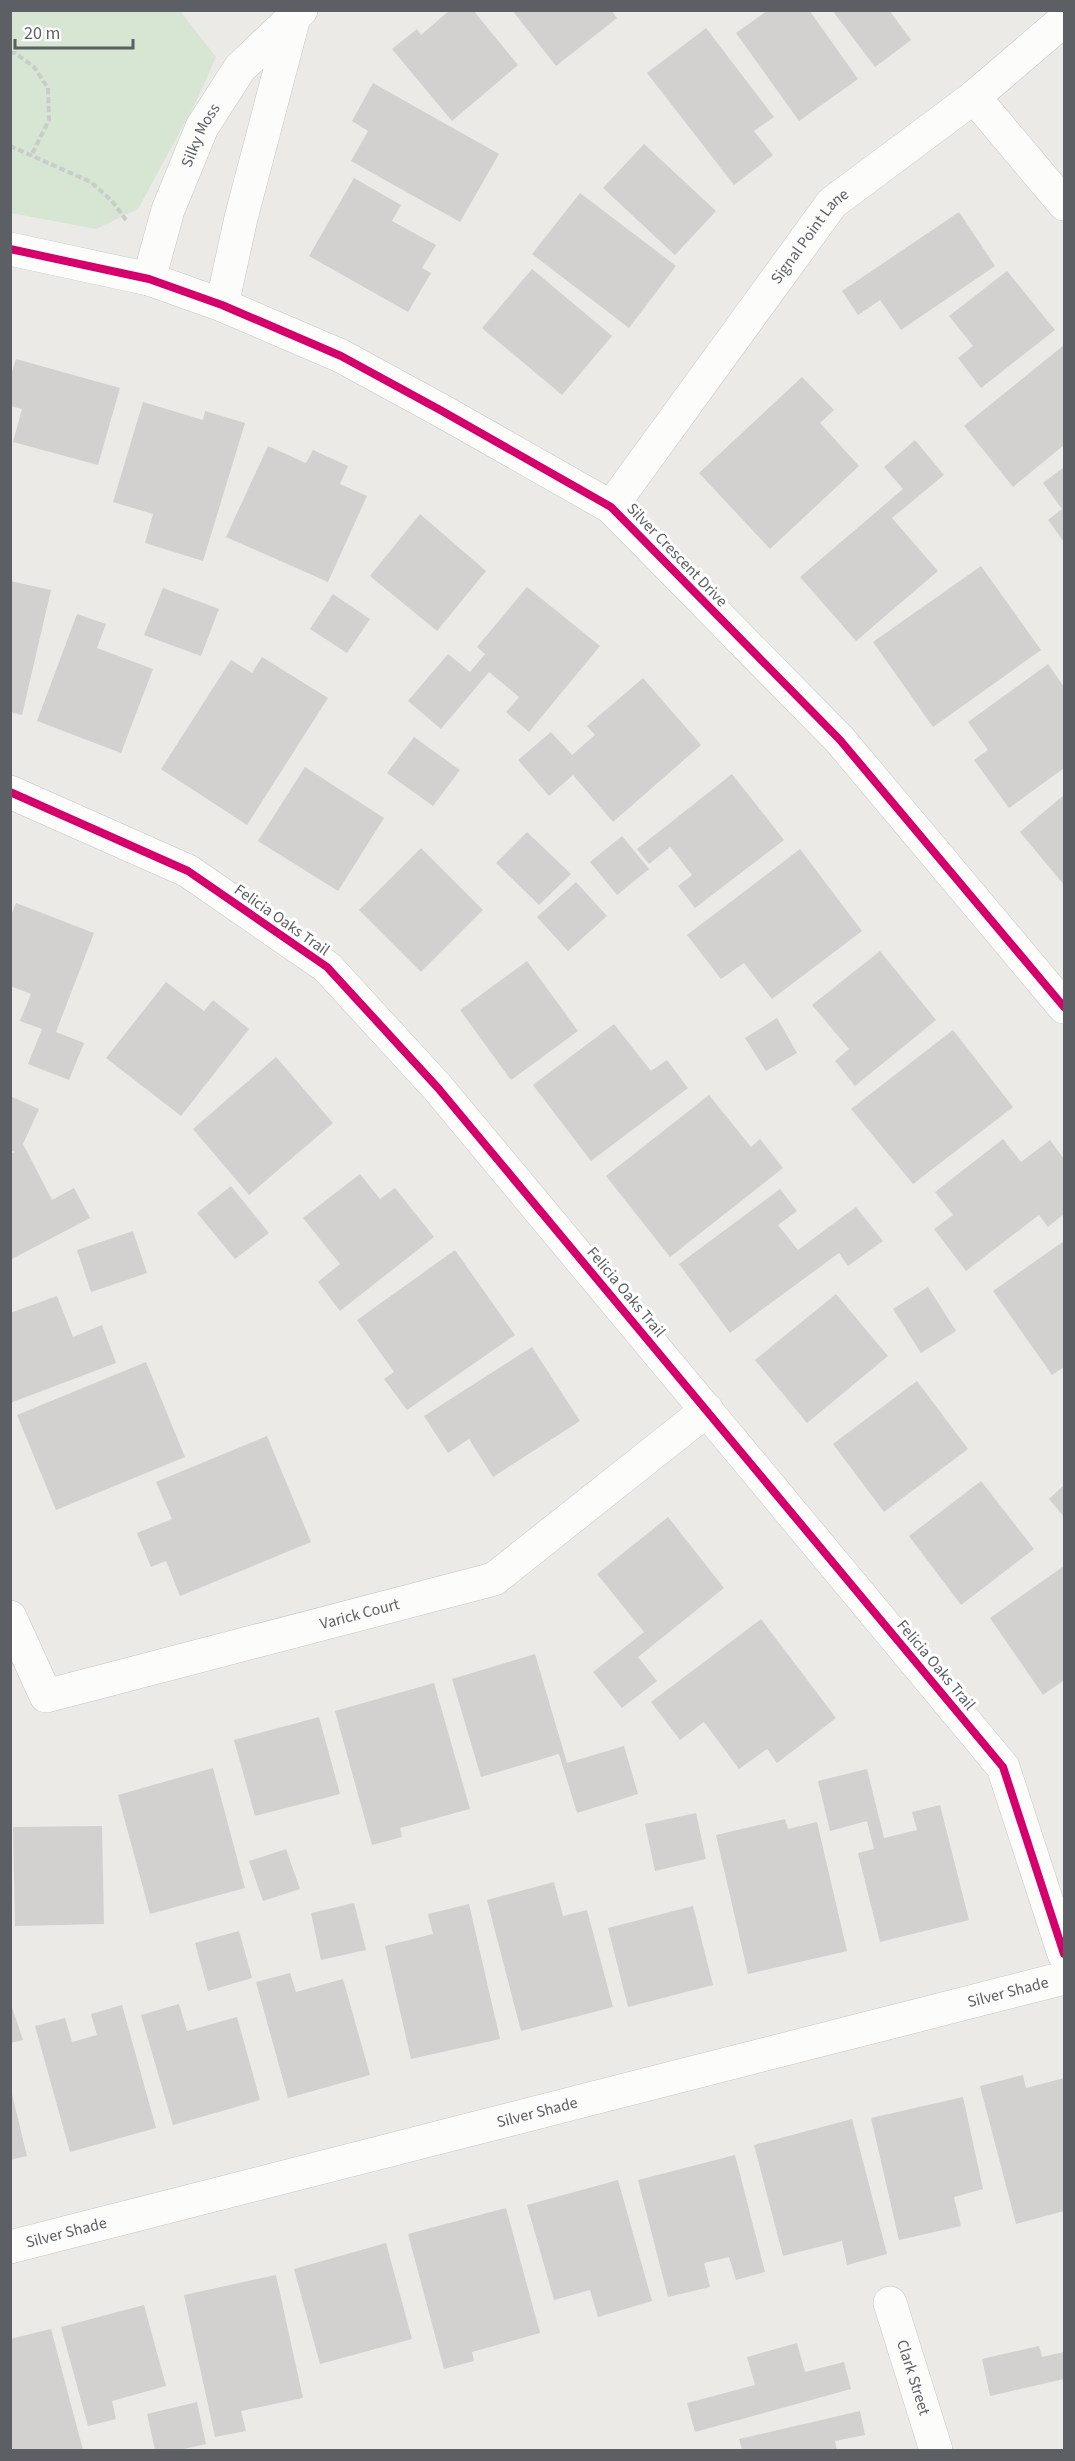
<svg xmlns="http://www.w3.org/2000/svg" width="1075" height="2461" font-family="'Source Sans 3',sans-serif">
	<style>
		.green { fill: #d6e6d3 }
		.building { fill: #d2d1cf }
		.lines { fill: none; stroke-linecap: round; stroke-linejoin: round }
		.minor-casing { stroke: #c7c7c7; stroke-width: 34 }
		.path { stroke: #c9ccca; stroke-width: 4; stroke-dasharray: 6 3; stroke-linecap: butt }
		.minor { stroke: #fcfcfb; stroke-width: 33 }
		.cycleway-casing { stroke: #fff; stroke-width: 11 }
		.cycleway { stroke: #d6006c; stroke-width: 8 }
		.labels { text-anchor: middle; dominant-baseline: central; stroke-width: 6; stroke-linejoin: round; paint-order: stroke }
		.street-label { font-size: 16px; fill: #5c5f63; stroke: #fff }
	</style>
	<rect width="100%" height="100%" fill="#ebeae6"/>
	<path class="green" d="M11,10L180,11L216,57L195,104L138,209L96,229L11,213Z"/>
	<g class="building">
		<path d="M450,10H473L518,65L452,121L392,49L417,29L421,35Z"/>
		<path d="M512,10H611L617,18L556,66Z"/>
		<path d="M768,10H809L858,79L799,121L736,33Z"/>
		<path d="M832,10H889L911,40L875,67Z"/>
		<path d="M706,28L774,117L754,131L773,155L734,185L647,73Z"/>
		<path d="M373,83L499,154L460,222L351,161L368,131L352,121Z"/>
		<path d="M644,144L716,211L675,255L603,188Z"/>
		<path d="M354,178L401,205L392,221L436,245L422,268L431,273L408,312L309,256Z"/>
		<path d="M580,193L676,266L629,328L532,254Z"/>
		<path d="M959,212L995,266L901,330L880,300L858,315L842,291Z"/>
		<path d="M532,269L612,336L562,395L482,328Z"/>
		<path d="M1007,271L1055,330L981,388L958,358L973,346L949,316Z"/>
		<path d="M1064,345V445L1013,487L964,426Z"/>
		<path d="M16,359L120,388L98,465L13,442L22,409L10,406V378Z"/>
		<path d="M802,377L834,410L820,423L859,466L770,549L699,473Z"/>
		<path d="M143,402L203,420L205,411L245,423L203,561L145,543L153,514L113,502Z"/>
		<path d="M915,440L944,475L892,518L938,571L856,641L800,577L903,489L884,467Z"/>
		<path d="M268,446L306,463L313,450L348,466L340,484L367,496L328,582L226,537Z"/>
		<path d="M1064,467V542L1048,520L1062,509L1043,483Z"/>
		<path d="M420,514L486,571L437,631L370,576Z"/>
		<path d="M981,566L1041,650L933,727L873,642Z"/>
		<path d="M10,581L51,590L22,715L10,712Z"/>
		<path d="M527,587L600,646L529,732L506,712L519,697L489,672L441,729L408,701L448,654L470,672L485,654L477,647Z"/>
		<path d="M163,588L219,609L201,656L144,635Z"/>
		<path d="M333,594L370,619L347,653L310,629Z"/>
		<path d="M77,614L106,624L97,648L153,669L121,753L37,721Z"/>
		<path d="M262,657L328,698L247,825L161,769L231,660L252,673Z"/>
		<path d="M1048,664L1064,687V768L1009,808L974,760L988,750L968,722Z"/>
		<path d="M643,678L701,745L613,822L573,775L549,796L518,760L551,732L572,755L595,735L587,726Z"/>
		<path d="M414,737L460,770L433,806L387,773Z"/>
		<path d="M305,767L384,818L338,891L258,841Z"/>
		<path d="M732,774L784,840L695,908L678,886L692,875L670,847L649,864L637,849Z"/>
		<path d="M1064,795V885L1020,832Z"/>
		<path d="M527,832L571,874L539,905L496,863Z"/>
		<path d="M622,836L649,869L617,895L590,862Z"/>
		<path d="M421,848L483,910L421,972L359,910Z"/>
		<path d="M800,849L862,931L772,999L744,963L721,979L687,935Z"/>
		<path d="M576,882L607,916L568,951L537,917Z"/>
		<path d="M16,903L94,933L56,1032L84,1043L69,1080L28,1064L42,1029L20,1021L31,994L10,986V918Z"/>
		<path d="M880,951L936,1020L855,1086L835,1061L849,1049L812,1005Z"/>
		<path d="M527,961L578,1031L511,1080L460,1010Z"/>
		<path d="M166,982L204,1011L213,1000L249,1029L181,1116L106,1058Z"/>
		<path d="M777,1018L797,1053L766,1071L745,1038Z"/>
		<path d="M614,1024L651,1071L667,1060L688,1088L591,1161L533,1085Z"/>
		<path d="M953,1030L1013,1107L913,1184L851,1109Z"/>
		<path d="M276,1057L333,1123L249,1195L193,1129Z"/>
		<path d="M709,1095L751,1147L760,1139L783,1168L670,1257L606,1176Z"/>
		<path d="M10,1096L39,1109L23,1144L52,1200L74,1188L90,1218L10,1260V1154L15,1152L10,1150Z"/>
		<path d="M1003,1139L1021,1162L1050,1140L1064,1159V1214L1048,1227L1039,1215L966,1271L934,1229L953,1215L935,1192Z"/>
		<path d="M360,1174L380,1199L395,1188L434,1237L340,1311L318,1282L340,1264L303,1218Z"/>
		<path d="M231,1186L269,1233L235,1259L197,1213Z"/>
		<path d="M780,1189L797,1211L778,1225L798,1250L856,1207L883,1241L848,1266L839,1253L730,1333L679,1264Z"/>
		<path d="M133,1231L147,1273L91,1292L77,1250Z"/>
		<path d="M1064,1241V1367L1052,1375L993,1291Z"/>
		<path d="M455,1250L515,1335L407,1410L384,1379L394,1372L357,1320Z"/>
		<path d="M928,1287L956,1331L921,1353L893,1309Z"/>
		<path d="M836,1294L888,1356L807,1423L755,1360Z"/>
		<path d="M57,1296L73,1337L102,1325L116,1363L10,1403V1313Z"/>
		<path d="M532,1347L580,1421L493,1477L469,1439L448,1453L424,1416Z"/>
		<path d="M146,1362L185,1457L56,1510L17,1415Z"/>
		<path d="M917,1381L968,1449L884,1512L833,1444Z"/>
		<path d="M267,1436L311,1542L180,1596L166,1561L151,1567L137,1533L172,1519L156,1482Z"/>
		<path d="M981,1481L1034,1549L961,1605L909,1536Z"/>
		<path d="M1064,1485V1517L1049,1499Z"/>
		<path d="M668,1517L724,1588L638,1657L657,1681L622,1708L593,1672L644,1632L597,1574Z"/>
		<path d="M1064,1566V1680L1043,1695L990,1618Z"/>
		<path d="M761,1619L836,1718L777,1763L767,1749L739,1769L704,1722L680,1740L651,1702Z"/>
		<path d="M535,1654L567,1763L624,1746L638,1794L577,1813L559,1754L481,1777L452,1679Z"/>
		<path d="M434,1683L470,1809L400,1828L402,1837L372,1845L335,1711Z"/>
		<path d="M319,1717L340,1794L255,1816L234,1740Z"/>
		<path d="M213,1768L245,1888L150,1914L118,1795Z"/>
		<path d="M867,1769L884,1838L917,1830L912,1812L940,1805L969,1920L880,1942L858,1853L874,1849L867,1821L830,1831L818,1781Z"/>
		<path d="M696,1813L706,1859L655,1871L645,1824Z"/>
		<path d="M785,1819L788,1829L817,1822L847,1951L748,1974L716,1835Z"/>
		<path d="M102,1826L104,1924L15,1926L13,1827Z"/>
		<path d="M286,1849L300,1889L263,1901L249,1861Z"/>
		<path d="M554,1882L563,1916L587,1910L613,2007L521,2031L487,1900Z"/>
		<path d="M354,1903L366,1950L321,1960L311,1913Z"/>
		<path d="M469,1904L500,2039L411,2059L385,1946L433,1934L428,1914Z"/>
		<path d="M693,1906L713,1985L628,2007L608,1928Z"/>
		<path d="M239,1931L252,1978L208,1991L195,1943Z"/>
		<path d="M290,1973L296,1992L343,1979L370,2075L288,2098L256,1982Z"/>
		<path d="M10,2001L23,2040L10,2043Z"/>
		<path d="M179,2004L187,2031L237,2017L260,2100L173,2125L141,2015Z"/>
		<path d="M122,2005L156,2128L70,2152L35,2026L65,2018L72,2042L97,2035L91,2014Z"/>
		<path d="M1023,2075L1026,2088L1064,2078V2211L1016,2224L980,2086Z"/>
		<path d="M10,2086L27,2156L10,2160Z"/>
		<path d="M963,2097L983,2189L954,2197L961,2226L899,2240L871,2118Z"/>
		<path d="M852,2119L887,2254L847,2265L842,2241L783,2256L754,2145Z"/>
		<path d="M735,2155L765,2272L736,2280L729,2257L704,2263L710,2287L668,2297L638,2180Z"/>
		<path d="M618,2180L652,2301L598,2317L590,2290L554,2300L527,2205Z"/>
		<path d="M506,2208L540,2333L472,2352L474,2361L444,2369L408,2234Z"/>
		<path d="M386,2243L412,2339L320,2364L294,2269Z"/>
		<path d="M276,2275L303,2398L241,2411L246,2431L215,2437L184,2295Z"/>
		<path d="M144,2305L166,2386L112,2401L116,2419L88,2426L61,2327Z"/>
		<path d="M51,2329L83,2450H10V2339Z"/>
		<path d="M797,2343L805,2372L844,2362L851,2389L695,2432L687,2403L755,2385L747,2357Z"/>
		<path d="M1039,2346L1042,2357L1064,2352V2379L990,2396L982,2359Z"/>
		<path d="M197,2402L206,2444L179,2450H155L147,2414Z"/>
		<path d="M860,2411L865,2435L835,2441L837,2450H742L739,2439Z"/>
	</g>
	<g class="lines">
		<defs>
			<g id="minor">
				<path d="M974,97L1064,204"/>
				<path d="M10,249L149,279L222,305L341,356L442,411L611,507L840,740L1064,1007"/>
				<path id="s1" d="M149,279L168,210L202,127L240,68L301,10"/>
				<path d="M222,305L241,218L294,17"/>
				<path id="s2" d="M611,507L832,203L974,97L1064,20"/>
				<path d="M10,792L188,871L327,967L438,1088L1003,1767L1064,1954"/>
				<path id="s3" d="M10,1617L46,1696L494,1579L707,1410"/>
				<path id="s4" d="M10,2247L1064,1978"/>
				<path id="s5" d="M890,2303L936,2450"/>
			</g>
		</defs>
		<use href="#minor" class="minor-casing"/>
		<g class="path">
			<path d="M10,53H15L34,67L48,88L49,120L31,156"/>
			<path d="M10,146L91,182L112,201L126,220"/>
		</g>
		<use href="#minor" class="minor"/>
		<defs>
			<g id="cycleway">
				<path d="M10,249L149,279L222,305L341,356L442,411L611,507L840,740L1064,1007"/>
				<path d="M10,792L188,871L327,967L438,1088L1003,1767L1064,1954"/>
			</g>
		</defs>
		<use href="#cycleway" class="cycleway-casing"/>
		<use href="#cycleway" class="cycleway"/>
	</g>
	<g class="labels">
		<g class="street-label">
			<text stroke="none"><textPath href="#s1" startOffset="153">Silky Moss</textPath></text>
			<text stroke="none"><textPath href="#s2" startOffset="336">Signal Point Lane</textPath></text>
			<text transform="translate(677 555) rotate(46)">Silver Crescent Drive</text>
			<text transform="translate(282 920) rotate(35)">Felicia Oaks Trail</text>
			<text transform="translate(626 1292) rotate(50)">Felicia Oaks Trail</text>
			<text stroke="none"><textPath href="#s3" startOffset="411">Varick Court</textPath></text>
			<text transform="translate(936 1665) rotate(50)">Felicia Oaks Trail</text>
			<text stroke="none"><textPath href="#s4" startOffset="1030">Silver Shade</textPath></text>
			<text stroke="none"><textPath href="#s4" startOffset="544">Silver Shade</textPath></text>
			<text stroke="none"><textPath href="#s4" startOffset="58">Silver Shade</textPath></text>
			<text stroke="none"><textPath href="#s5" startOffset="78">Clark Street</textPath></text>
		</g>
	</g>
	<rect width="1075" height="2461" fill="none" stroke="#5c5f63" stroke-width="24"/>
	<path d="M15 39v9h118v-9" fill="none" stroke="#5c5f63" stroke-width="3"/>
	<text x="24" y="39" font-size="18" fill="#5c5f63" stroke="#ffffff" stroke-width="4.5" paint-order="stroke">20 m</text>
</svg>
